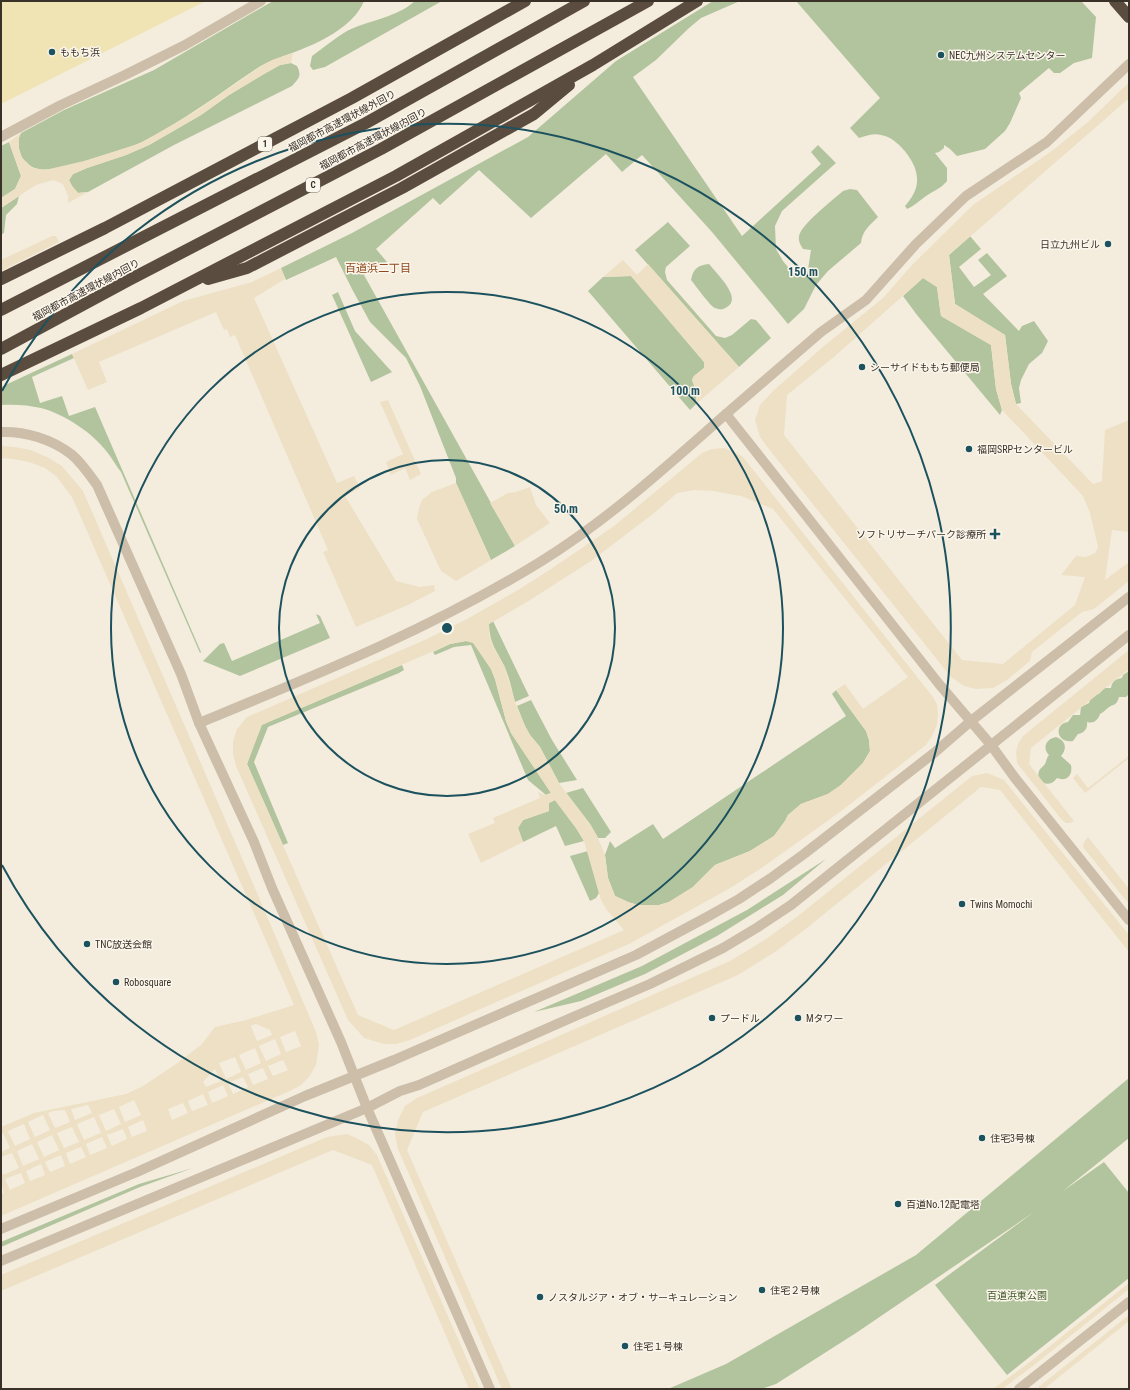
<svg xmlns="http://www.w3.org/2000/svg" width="1130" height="1390" font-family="'Roboto Condensed','Noto Sans JP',sans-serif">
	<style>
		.green { fill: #b2c49d }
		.sand { fill: #f0e4b4 }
		.plaza { fill: #ede0c5; fill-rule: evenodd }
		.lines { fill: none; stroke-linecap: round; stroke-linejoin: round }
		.pedestrian { stroke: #cdbea9; stroke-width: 10 }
		.minor { stroke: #cdbea9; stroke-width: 10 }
		.tertiary { stroke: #cdbea9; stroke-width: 10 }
		.motorway { stroke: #5b4c40; stroke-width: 12 }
		.ring { fill: none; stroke: #1c515e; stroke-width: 2 }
		.poi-dot { fill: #1c515e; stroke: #fbf6eb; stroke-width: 1.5 }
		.labels { text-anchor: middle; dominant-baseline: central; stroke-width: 3; stroke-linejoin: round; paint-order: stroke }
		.shield { fill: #fbf6eb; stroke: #746c63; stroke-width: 1 }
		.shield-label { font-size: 9px; font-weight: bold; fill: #3a3129 }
		.poi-label { font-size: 10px; fill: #3a3129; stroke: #fbf6eb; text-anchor: start }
		.street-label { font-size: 10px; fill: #3a3129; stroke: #fbf6eb }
		.park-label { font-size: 10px; fill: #435a2c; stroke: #fbf6eb }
		.neighbourhood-label { font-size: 11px; fill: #8d481e; stroke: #fbf6eb }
		.centre { fill: #1c515e; stroke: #fbf6eb; stroke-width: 2 }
		.ring-label { font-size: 12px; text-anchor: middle; font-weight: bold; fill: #1c515e; stroke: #fbf6eb; stroke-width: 3; stroke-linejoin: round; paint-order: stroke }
	</style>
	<rect width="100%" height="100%" fill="#f4edde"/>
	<g class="green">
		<path d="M273,1H364C354,27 317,44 292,53C281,57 269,61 259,67C220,93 184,121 142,142C121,152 97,158 76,164C54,169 28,178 19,150C17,144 18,138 21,133L64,110L154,70Z"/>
		<path d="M415,1H442L325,67L313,70L310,66L312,56C323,48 335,38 347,31C369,20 396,18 415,1Z"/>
		<path d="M713,1H740L701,18L689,28L656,60L633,77L742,236L821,164L811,152L818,145L836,163L782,211L775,226L776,249L783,261L792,272L807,276L811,250L803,249C801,246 798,241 799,237C799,226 834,199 843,191L850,189L857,190L878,217C870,225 862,231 861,243L828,271L816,285L804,309L788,324L712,232L642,155L622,172L606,154L531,218L479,170L440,205L433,198L376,249L387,262L364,275L515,546L491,560L456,483V478L420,386L406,358L370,322L352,289L336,257L286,280L281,268L352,233L528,137L616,61Z"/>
		<path d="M796,1H1081L1096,17L1092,58L1074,63L1060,73H1054L1049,68L1019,93L1021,98L1010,123L1005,131L985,149L957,156L950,149L944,145V148L939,152L935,153L947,168V181C940,189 935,190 926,196C919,201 914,206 907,209L905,206C911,199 918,189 917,178C917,162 897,137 881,135C874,133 866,136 859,138L850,128L880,98Z"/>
		<path d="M291,63L297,66C302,76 299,78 292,86L174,145L88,192L78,193L72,186L69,180L73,174L87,168L126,155L149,145L201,115L229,95L264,74L280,65Z"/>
		<path d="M9,142L21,176L15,189L1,198V146Z"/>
		<path d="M19,196L17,204L6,215L4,233L1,235V208Z"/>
		<path d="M668,222L690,246L666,267L665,272L667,280L716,336L725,338L732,335L751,319L756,320L771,338L739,367L635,250Z"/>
		<path d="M970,236L981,249L959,267L974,287L991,275L978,260L987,253L1007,276L983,294L1019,331L1022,326L1034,321L1048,341L1042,353L1029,364L1021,380L1019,388L1021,403L1016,404L1011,384L1005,335L955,304L949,255Z"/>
		<path d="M709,264C716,273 743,298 727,307C723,310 720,310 715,308C710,306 696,286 691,280C693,269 698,265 709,264Z"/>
		<path d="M631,276L704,362V368L694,376L692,380L696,391V404L690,410L588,291L603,277Z"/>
		<path d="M923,278L937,287L941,316L991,345L996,389L1002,410L1000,415L917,315L903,296Z"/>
		<path d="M338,292L355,331L392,372L371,382L332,295Z"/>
		<path d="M72,354L74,358L32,377L40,403L62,396L69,416L95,407L201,652L200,653L121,472C116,466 112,458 107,452C93,433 64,414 41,408C28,405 15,404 1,405V387Z"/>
		<path d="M316,614L320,616L330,638L240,676L203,661L220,644L224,643L232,661L320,623Z"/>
		<path d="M493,621L529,696L515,702C512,691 510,679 505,668C497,650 490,646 489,624Z"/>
		<path d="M466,641L473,642L491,669L495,679L506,721L511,733L551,793L546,795L528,780L471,645L454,647L435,655L433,652L450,644Z"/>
		<path d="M402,665L404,670L399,673L268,727L254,762L288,843L283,845L247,764L261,725Z"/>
		<path d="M1129,671V694L1126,697H1119C1116,707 1114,703 1108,708C1105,710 1104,712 1100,714C1098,720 1094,724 1087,722C1088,729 1084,733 1078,734L1073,741C1057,744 1053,724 1068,722L1073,715H1080L1081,707L1089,703C1092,694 1094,697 1100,693C1101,692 1102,690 1104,688H1111C1112,681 1116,679 1122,678L1123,675Z"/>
		<path d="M836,690L866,731L869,740L870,751L863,763L841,785L828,794L801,804L788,815L785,821L774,836L750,851L715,865L693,887L669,902L659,905H638L628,902L615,896L608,878L605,855L610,841L615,848L653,824L663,839L846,716L832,694Z"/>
		<path d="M531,700L552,740L577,780L559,783L540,747L530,735L525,726L517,706Z"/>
		<path d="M1056,737C1065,740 1068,748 1061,756L1071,765C1073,775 1067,782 1057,778C1050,789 1035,783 1039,771C1040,768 1044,766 1045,764C1047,760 1046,759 1049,755C1042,748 1046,739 1056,737Z"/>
		<path d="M583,788L611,832L605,838H598L590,824L566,793Z"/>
		<path d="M555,800L576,828L584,841L565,846L556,826L523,842L518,828L523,820L549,811V803Z"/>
		<path d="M588,851L599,893L596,898L590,901L570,856Z"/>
		<path d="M826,859L783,895L717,936L645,974L581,1001L534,1012L642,966L747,910Z"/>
		<path d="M1129,1078V1138L1063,1191L1104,1162L1129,1193V1278L1007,1375L935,1285L1034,1212L856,1333L776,1384L761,1389H668L726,1364L916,1255Z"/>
		<path d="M193,1168L140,1187L1,1247V1242L139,1184Z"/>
	</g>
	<path class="sand" d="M1,1H206L1,104Z"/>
	<g class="plaza">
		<path d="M293,53L291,63L280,65L264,74L229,95L201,115L149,145L126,155L87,168L73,174L69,180L72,186L78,193L88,192L68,203V196L63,184L53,180L36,185L1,208V198L15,189L21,176L9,142L21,133L19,138V148L22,158L33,168L45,170L84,161L141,143L196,111L260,67L272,60Z"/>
		<path d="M1129,83V100H1127L949,255L955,304L1005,335L1011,384L1016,404L1093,484L1102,481L1105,430L1129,420V532L1112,530L1105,580L1129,562V581L1094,609L1082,612L1032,652L1030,661L1007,680L993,688L976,689L964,686L951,677L768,448L760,437L755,420L760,405L773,391L824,346L883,298L913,264L973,205L1053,150L1089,121L1123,88ZM923,278L937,287L941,316L991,345L996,389L1002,410L1083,496L1090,513L1098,547L1095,553L1086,557L1076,556L1061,575L1085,577L1075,605L1003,664L962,660L784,435L787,395L834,357Z"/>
		<path d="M52,236H56L59,242L1,271V260Z"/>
		<path d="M623,260L637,275L648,264L739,367L696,404V391L692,380L694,376L704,368V362L631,276L603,277Z"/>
		<path d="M281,268L285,279L254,298L337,483L354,476L360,488L345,496L396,581L420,587L434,585L435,591L408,605L356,627L323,552L328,550L235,335L230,337L227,329L224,330L216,312L99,362L107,382L88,390L72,354L183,301L252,282Z"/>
		<path d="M388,400L421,474L410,480L405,468L391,475L386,462L403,454L380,402Z"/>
		<path d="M1,446L14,447L31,450L49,458L62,466L83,491L258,895L316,1032L319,1045L316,1065L309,1077L301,1085L292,1090L1,1216V1194L4,1193L1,1182V1170L3,1175L19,1168L12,1153L1,1157V1152L10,1148L3,1133L1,1134V1127L34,1113L126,1094L143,1086L176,1064L201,1045L215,1027L246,1020L294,1005L72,497L56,476L45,468L29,462L13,459L1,458ZM256,1024L270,1030L272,1035L257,1041L251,1026ZM295,1031L301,1046L286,1052L280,1037ZM275,1039L281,1054L266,1061L259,1046ZM255,1048L261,1063L246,1070L239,1055ZM235,1057L241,1072L226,1079L219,1063ZM283,1060L288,1070L273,1076L268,1066ZM263,1068L268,1079L253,1085L248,1074ZM215,1069L221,1081L206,1087L203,1082ZM243,1077L248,1087L233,1094L228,1083ZM223,1085L228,1096L212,1103L208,1092ZM203,1094L208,1105L192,1111L188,1101ZM134,1100L141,1115L125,1122L119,1107ZM183,1103L188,1113L172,1120L168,1109ZM88,1105L92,1113L75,1120L71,1109ZM114,1109L121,1124L106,1131L99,1115ZM65,1110L70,1122L55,1128L48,1113L53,1111ZM43,1115L50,1130L35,1137L28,1122ZM94,1117L101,1133L84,1140L77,1124ZM143,1120L147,1131L132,1137L128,1127ZM24,1124L30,1139L15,1146L8,1131ZM72,1127L79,1142L64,1148L57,1133ZM123,1129L127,1139L112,1146L107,1135ZM52,1135L59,1150L44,1157L37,1142ZM102,1137L107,1148L90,1155L86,1144ZM32,1144L39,1159L23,1166L17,1151ZM81,1147L86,1157L70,1164L66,1153ZM61,1155L65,1166L50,1172L45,1162ZM41,1164L45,1175L30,1181L26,1171ZM21,1173L25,1183L10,1190L5,1179Z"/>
		<path d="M724,448L735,452L743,457L933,697L937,704L938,714L937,725L932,736L926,745L840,812L763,867L732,887L631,943L410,1040L396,1044H384L364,1038L348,1020L236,766L233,754V741L237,729L247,717L427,639L467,619L518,590L548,571L614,526L702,453L712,449ZM694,490L713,491L741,496L773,509L908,677L863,709L845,684L836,690L866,731L869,740L870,751L863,763L841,785L828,794L801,804L788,815L785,821L774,836L750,851L715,865L693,887L669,902L659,905H638L628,902L615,896L608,878L605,855L597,836L590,824L559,783L540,747L530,735L525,726L515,702L505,667L492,644L489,634V624L527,602L591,561L653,514L677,493ZM466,641L473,643L491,669L495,679L506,721L511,733L551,793L545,795L538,792L540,798L493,818L495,823L468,834L481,863L523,842L518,828L523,820L549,811V803L555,800L576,828L584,841L601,900L606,909L624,930L394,1030L358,1015L247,764L262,725L450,644Z"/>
		<path d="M456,483L491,560L456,581L441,571L417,519L419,508L422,500L432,492Z"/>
		<path d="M530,487L536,505L550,523L515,546L490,503L508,493L516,492Z"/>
		<path d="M1129,650V669L1031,748L1029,764L1074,821L1070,823H1066L1062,820L1017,763L1016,752L1018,744L1023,736Z"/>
		<path d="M1129,756V758L1085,793L1073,778L1077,774L1088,788Z"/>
		<path d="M987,773L1004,780L1129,935V952L1000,790L981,787L807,928L775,952L738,975L423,1112L407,1150L512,1389H502L398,1149L395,1134L398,1120L405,1106L417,1098L730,961L766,939L798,916L972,776Z"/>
		<path d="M1088,837L1129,889V904L1083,847L1084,842Z"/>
		<path d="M347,1134L356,1138L369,1145L377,1155L480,1389H469L372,1165L333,1150L1,1291V1275L327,1137Z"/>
		<path d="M1129,1283V1289L1033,1366L1002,1389H993L1030,1362Z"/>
		<path d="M1129,1315V1321L1044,1389H1036Z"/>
	</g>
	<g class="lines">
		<path class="pedestrian" d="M1,137L61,105L125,75L185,45L261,1"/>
		<g class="minor">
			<path d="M726,414L821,332L866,300L916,244L966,196L1047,142L1129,64"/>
			<path d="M991,745L1015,778L1129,920"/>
			<path d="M1019,1389L1129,1302"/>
		</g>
		<g class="tertiary">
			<path d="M1,432C25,431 51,439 71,454C81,462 89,474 97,485L181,674L199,723L254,842L272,888L341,1042L367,1108L490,1389"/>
			<path d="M199,723C316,675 433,628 540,562C608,520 667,466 726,414L939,684L991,745"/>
			<path d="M1,1229L137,1172L305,1096L394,1060L636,955L707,917L739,899L771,878L804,854L934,753L971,721L1129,597"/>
			<path d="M1,1261L367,1108L400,1091L419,1085L573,1017L650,984L723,948L758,927L791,905L1129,635"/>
		</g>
		<g class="motorway">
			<path d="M1115,1L1129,17"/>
			<path d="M1,279L105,228L352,98L525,1"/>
			<path d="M208,279L247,268L402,188L534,114L569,85"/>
			<path d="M1,310L366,123L584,1"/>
			<path d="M1,349L129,280L381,149L648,1"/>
			<path d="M1,375L141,308L396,176L593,65L697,1"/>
		</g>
	</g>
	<g class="ring">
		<circle cx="447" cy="628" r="168"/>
		<circle cx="447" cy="628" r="336"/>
		<path d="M2 391A504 504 0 1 1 2 865"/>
	</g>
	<g class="poi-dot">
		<circle cx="52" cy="52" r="4"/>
		<circle cx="941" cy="55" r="4"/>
		<circle cx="1108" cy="244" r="4"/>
		<circle cx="862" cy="367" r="4"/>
		<circle cx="969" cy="449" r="4"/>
		<path d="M993 528h4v4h4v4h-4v4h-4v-4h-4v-4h4z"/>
		<circle cx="962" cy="904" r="4"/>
		<circle cx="87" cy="944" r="4"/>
		<circle cx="116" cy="982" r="4"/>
		<circle cx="712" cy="1018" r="4"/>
		<circle cx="798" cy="1018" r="4"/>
		<circle cx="982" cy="1138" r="4"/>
		<circle cx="898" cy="1204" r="4"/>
		<circle cx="762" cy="1290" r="4"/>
		<circle cx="540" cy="1297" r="4"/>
		<circle cx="625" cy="1346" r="4"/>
	</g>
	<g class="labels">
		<g class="shield">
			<rect x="258" y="137" width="14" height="14" rx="3"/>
			<rect x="306" y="178" width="14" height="14" rx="3"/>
		</g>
		<g class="shield-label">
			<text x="265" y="144">1</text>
			<text x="313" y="185">C</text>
		</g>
		<g class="poi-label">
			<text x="60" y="52">ももち浜</text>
			<text x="949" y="55">NEC九州システムセンター</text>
			<text x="1100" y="244" text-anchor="end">日立九州ビル</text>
			<text x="870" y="367">シーサイドももち郵便局</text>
			<text x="977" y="449">福岡SRPセンタービル</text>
			<text x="986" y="534" text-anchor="end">ソフトリサーチパーク診療所</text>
			<text x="970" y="904">Twins Momochi</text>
			<text x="95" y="944">TNC放送会館</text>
			<text x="124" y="982">Robosquare</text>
			<text x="720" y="1018">プードル</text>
			<text x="806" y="1018">Mタワー</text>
			<text x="990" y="1138">住宅3号棟</text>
			<text x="906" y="1204">百道No.12配電塔</text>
			<text x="770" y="1290">住宅２号棟</text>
			<text x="548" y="1297">ノスタルジア・オブ・サーキュレーション</text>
			<text x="633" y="1346">住宅１号棟</text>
		</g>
		<g class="street-label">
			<text transform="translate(342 121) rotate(-28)">福岡都市高速環状線外回り</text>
			<text transform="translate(373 139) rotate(-28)">福岡都市高速環状線内回り</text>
			<text transform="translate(86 290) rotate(-28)">福岡都市高速環状線内回り</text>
		</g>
		<g class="park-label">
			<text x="1017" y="1295">百道浜東公園</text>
		</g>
		<g class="neighbourhood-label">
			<text x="378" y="268">百道浜二丁目</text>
		</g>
	</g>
	<circle cx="447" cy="628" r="6" class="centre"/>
	<g class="ring-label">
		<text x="803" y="276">150 m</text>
		<text x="685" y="395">100 m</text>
		<text x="566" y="513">50 m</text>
	</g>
	<rect width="1130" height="1390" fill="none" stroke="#3a3129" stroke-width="4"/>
</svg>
